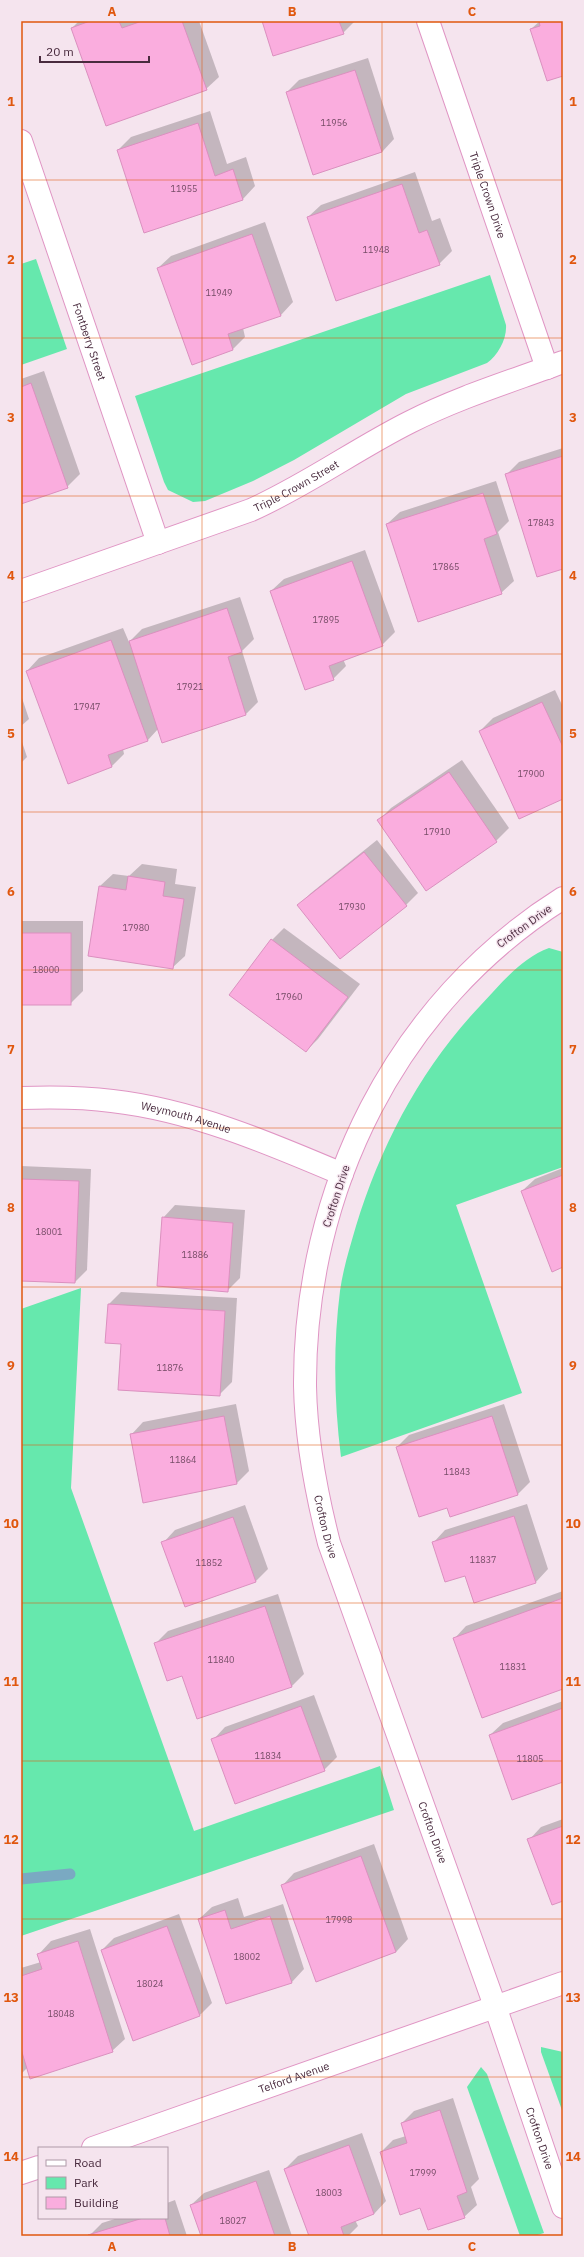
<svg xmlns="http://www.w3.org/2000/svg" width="584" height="2257" font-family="'IBM Plex Sans',sans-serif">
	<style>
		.green { fill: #66e8ad }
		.shadow { fill: #0003 }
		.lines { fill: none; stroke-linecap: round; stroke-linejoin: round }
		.stream { stroke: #7aa9c2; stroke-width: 11 }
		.building { fill: #faadde; stroke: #db90bf }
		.minor-casing { stroke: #e095c4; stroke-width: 24 }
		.minor { stroke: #fff; stroke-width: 22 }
		.grid { fill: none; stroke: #e0570e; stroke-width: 1; stroke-opacity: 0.55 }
		.labels { text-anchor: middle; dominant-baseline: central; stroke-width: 3; stroke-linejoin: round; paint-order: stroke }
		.number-label { font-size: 9px; fill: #754c66 }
		.street-label { font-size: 11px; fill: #492b3e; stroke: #f5e4ee }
		.neatline { fill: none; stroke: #e0570e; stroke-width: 1.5 }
		.grid-label { font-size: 13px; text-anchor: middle; font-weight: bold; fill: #e0570e }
	</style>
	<rect width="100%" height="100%" fill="#f5e4ee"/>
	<g class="green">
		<path d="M36,259L67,349L21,365V264Z"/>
		<path d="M490,275L506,325C507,339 498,355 487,363L406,394L294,460L253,481L205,501L193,502L168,490L164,482L135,396Z"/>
		<path d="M549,948L563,952V1167L456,1205L522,1393L341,1457C334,1402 333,1346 340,1291C343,1269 350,1247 356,1226C381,1145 421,1068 480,1006C500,985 521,958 549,948Z"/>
		<path d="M81,1288L71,1488L194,1831L380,1766L394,1810L21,1936V1309Z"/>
		<path d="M541,2047L563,2052V2113L541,2052Z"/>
		<path d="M481,2067L487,2074L544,2233L534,2236H520L467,2087Z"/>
	</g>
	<g class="shadow">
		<path d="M79,21H199L219,77L206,89L72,28Z"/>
		<path d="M263,21H355L343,33Z"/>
		<path d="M540,21H563V75L531,29Z"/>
		<path d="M368,58L394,139L382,152L313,174L287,92L299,80Z"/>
		<path d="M210,111L227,164L246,157L255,186L243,199L145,231L118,150L131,137Z"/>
		<path d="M415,172L432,221L440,218L452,251L439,264L308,217L321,205Z"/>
		<path d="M265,222L293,302L281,315L243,328L245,337L233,349L193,364L158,268L171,256Z"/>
		<path d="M44,371L80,474L67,487L21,503V379Z"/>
		<path d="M563,448V568L506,475L519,462Z"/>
		<path d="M496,481L509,521L498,532L514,581L501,593L387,524L400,512Z"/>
		<path d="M365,550L395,632L382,645L343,659L346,666L333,679L271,591L284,579Z"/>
		<path d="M240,597L254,639L242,651L258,702L246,714L158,729L148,740L123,749L124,754L112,766L68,783L27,671L39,658L123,628L129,642L142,629Z"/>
		<path d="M555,690L563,707V798L480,731L493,718Z"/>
		<path d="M21,695L29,719L21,726Z"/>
		<path d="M21,739L27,757L21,763Z"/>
		<path d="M462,760L509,828L496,841L426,889L379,820L391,808Z"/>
		<path d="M377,840L418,893L406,905L298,906L311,893Z"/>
		<path d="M142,864L177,869L175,884L196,887L185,956L172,968L100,886L113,874L129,876Z"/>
		<path d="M21,921H83V991L70,1004H21Z"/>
		<path d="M284,928L360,984L318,1039L306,1051L272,940Z"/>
		<path d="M21,1166L91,1169L87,1270L75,1282L21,1280Z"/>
		<path d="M563,1168V1266L522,1191L535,1179Z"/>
		<path d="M175,1205L245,1210L240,1278L227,1291L163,1218Z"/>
		<path d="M563,1286V1294L561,1288Z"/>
		<path d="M121,1292L237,1298L232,1382L219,1395L122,1343L109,1304Z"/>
		<path d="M236,1404L249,1471L237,1483L131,1435L143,1422Z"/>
		<path d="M504,1404L530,1482L517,1495L448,1506L397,1447L409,1435Z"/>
		<path d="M527,1504L548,1569L536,1582L474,1602L466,1575L433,1543L445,1530Z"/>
		<path d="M245,1505L268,1569L256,1581L163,1543L175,1530Z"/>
		<path d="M563,1591V1688L454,1639L466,1626Z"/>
		<path d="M278,1594L304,1674L292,1686L183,1674L156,1643L168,1631Z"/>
		<path d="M314,1695L337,1757L324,1770L213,1740L225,1727Z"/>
		<path d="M563,1701V1781L490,1735L503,1723Z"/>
		<path d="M563,1819V1900L529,1840L541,1827Z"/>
		<path d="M374,1844L408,1939L396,1952L317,1981L282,1886L294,1873Z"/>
		<path d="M238,1898L244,1917L283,1904L304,1969L292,1982L227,2003L199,1919L212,1907Z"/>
		<path d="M179,1914L212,2003L199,2016L102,1950L114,1938Z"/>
		<path d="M90,1929L125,2039L112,2051L28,2067L21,2074V1968L41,1962L39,1954L51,1941Z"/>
		<path d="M453,2098L479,2179L471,2187L477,2205L464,2217L421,2207L381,2152L393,2140L406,2136L402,2123L414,2111Z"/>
		<path d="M362,2133L386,2201L374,2214L355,2220L358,2226L348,2236H310L285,2169L298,2156Z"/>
		<path d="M269,2170L292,2236H202L191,2205L204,2193Z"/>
		<path d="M175,2200L187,2236H89L102,2223L118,2218H167V2203Z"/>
	</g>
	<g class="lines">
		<path class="stream" d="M21,1879L70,1874"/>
	</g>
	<g class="building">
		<path d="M90,21H119L122,28L142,21H182L207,90L106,126L71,28Z"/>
		<path d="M262,21H339L344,34L273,56Z"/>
		<path d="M539,21H563V76L547,81L530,29L540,26Z"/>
		<path d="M355,70L382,152L313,175L286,92Z"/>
		<path d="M198,123L215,176L233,169L243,200L144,233L117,150Z"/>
		<path d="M402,184L419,233L427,230L440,265L336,301L307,217Z"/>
		<path d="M252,234L281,316L228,334L233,350L192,365L157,268Z"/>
		<path d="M31,383L68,488L21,504V387Z"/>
		<path d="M563,456V569L537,577L505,474Z"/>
		<path d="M483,493L497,534L484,539L502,594L418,622L386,524Z"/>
		<path d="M352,561L383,646L329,666L334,680L305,690L270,591Z"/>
		<path d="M227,608L242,652L228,657L246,715L162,743L129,641Z"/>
		<path d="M111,640L148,741L108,755L112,767L68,784L26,671Z"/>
		<path d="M542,702L563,747V799L519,819L479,731Z"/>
		<path d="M449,772L497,842L426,891L377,820Z"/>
		<path d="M364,852L407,906L340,959L297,905Z"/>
		<path d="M128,876L165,882L163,896L184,899L173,969L88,956L99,886L126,890Z"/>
		<rect x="21" y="933" width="50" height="72"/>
		<path d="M271,939L348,997L306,1052L229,995Z"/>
		<path d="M563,1175V1267L552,1272L521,1191Z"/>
		<path d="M21,1179L79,1181L75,1283L21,1281Z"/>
		<path d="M162,1217L233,1223L228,1292L157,1286Z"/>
		<path d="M108,1304L225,1311L220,1396L118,1390L121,1344L105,1343Z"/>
		<path d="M224,1416L237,1484L143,1503L130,1434Z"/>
		<path d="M492,1416L518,1495L450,1517L447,1508L419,1517L396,1447Z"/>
		<path d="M514,1516L536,1583L474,1603L465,1576L445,1582L432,1542Z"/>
		<path d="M233,1517L256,1582L185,1607L161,1542Z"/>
		<path d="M563,1598V1689L482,1718L453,1638Z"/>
		<path d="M265,1606L292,1687L197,1719L182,1676L167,1681L154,1643Z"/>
		<path d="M301,1706L325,1771L235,1804L211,1739Z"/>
		<path d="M563,1708V1782L512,1800L489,1735Z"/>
		<path d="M563,1826V1901L552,1905L527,1839Z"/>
		<path d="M361,1856L396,1952L316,1982L281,1885Z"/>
		<path d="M225,1910L231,1929L270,1916L292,1983L226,2004L198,1919Z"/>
		<path d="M167,1926L200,2016L133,2041L101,1950Z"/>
		<path d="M78,1941L113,2052L30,2079L21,2049V1976L42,1969L37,1954Z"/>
		<path d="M440,2110L467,2192L457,2196L465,2218L428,2230L420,2208L400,2215L380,2152L407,2143L401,2123Z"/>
		<path d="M349,2145L374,2214L341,2227L344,2236H309L284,2169Z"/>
		<path d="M256,2181L275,2236H201L190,2205Z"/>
		<path d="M143,2218H165L170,2236L88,2235Z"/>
	</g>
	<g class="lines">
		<defs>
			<g id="minor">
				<path id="s1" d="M428,21L547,368"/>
				<path id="s2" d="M21,141L158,543"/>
				<path id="s3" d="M21,591L251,510C307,485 356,449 410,422C459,397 512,381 563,362"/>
				<path id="s4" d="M563,898C396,1003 304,1190 305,1386C306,1439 316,1492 329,1543L495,2006L563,2207"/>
				<path id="s5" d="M21,1098C51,1097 82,1097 112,1101C192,1110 269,1143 342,1174"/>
				<path id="s6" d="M93,2148L563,1983"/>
				<path d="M21,2173L39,2167"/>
			</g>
		</defs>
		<use href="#minor" class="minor-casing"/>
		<use href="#minor" class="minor"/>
	</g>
	<path class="grid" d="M202,21V2236M382,21V2236M21,180H563M21,338H563M21,496H563M21,654H563M21,812H563M21,970H563M21,1128H563M21,1287H563M21,1445H563M21,1603H563M21,1761H563M21,1919H563M21,2077H563"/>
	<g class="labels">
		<g class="number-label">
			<text x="334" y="122">11956</text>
			<text x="184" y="188">11955</text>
			<text x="376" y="249">11948</text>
			<text x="219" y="292">11949</text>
			<text x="541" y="522">17843</text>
			<text x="446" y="566">17865</text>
			<text x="326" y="619">17895</text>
			<text x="190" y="686">17921</text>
			<text x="87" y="706">17947</text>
			<text x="531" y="773">17900</text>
			<text x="437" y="831">17910</text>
			<text x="352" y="906">17930</text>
			<text x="136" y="927">17980</text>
			<text x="46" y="969">18000</text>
			<text x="289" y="996">17960</text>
			<text x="49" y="1231">18001</text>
			<text x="195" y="1254">11886</text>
			<text x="170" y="1367">11876</text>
			<text x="183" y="1459">11864</text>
			<text x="457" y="1471">11843</text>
			<text x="483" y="1559">11837</text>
			<text x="209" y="1562">11852</text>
			<text x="221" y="1659">11840</text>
			<text x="513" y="1666">11831</text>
			<text x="268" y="1755">11834</text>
			<text x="530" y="1758">11805</text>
			<text x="339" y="1919">17998</text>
			<text x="247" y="1956">18002</text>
			<text x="150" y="1983">18024</text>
			<text x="61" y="2013">18048</text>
			<text x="423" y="2172">17999</text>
			<text x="329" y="2192">18003</text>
			<text x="233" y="2220">18027</text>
		</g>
		<g class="street-label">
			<text stroke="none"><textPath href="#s1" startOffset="184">Triple Crown Drive</textPath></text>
			<text stroke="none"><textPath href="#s2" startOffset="212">Fontberry Street</textPath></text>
			<text stroke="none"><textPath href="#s3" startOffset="295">Triple Crown Street</textPath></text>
			<text transform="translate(524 926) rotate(-36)">Crofton Drive</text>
			<text stroke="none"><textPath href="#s5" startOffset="167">Weymouth Avenue</textPath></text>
			<text transform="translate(336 1196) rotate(-72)">Crofton Drive</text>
			<text stroke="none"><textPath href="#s4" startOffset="719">Crofton Drive</textPath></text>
			<text stroke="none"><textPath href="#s4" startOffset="1043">Crofton Drive</textPath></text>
			<text stroke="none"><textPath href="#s6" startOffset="213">Telford Avenue</textPath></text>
			<text stroke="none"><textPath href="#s4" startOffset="1367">Crofton Drive</textPath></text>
		</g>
	</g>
	<rect width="584" height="2257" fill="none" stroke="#f5e4ee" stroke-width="44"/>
	<rect x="38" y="2147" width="130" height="72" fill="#f5e4ee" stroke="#b09aa8"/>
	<rect x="46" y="2160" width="20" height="6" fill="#ffffff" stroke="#b09aa8"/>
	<text x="74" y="2167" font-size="12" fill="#492b3e">Road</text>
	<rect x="46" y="2177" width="20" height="12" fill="#66e8ad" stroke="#b09aa8"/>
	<text x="74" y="2187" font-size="12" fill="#492b3e">Park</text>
	<rect x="46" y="2197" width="20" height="12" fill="#faadde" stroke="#b09aa8"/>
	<text x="74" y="2207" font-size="12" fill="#492b3e">Building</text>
	<path d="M40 56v6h109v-6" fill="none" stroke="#492b3e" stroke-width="2"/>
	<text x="46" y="56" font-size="12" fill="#492b3e" stroke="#f5e4ee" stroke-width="3" paint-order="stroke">20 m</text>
	<rect x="22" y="22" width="540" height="2213" class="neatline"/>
	<g class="grid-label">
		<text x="112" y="16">A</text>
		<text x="292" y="16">B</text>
		<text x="472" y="16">C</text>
		<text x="11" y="106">1</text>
		<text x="573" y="106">1</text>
		<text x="11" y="264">2</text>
		<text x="573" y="264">2</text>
		<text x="11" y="422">3</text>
		<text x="573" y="422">3</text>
		<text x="11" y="580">4</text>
		<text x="573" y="580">4</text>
		<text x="11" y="738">5</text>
		<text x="573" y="738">5</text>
		<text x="11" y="896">6</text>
		<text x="573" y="896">6</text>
		<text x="11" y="1054">7</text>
		<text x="573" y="1054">7</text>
		<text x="11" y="1212">8</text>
		<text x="573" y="1212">8</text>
		<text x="11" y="1370">9</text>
		<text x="573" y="1370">9</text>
		<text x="11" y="1528">10</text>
		<text x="573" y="1528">10</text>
		<text x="11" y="1686">11</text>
		<text x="573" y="1686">11</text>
		<text x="11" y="1844">12</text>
		<text x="573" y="1844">12</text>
		<text x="11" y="2002">13</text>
		<text x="573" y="2002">13</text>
		<text x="11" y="2161">14</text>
		<text x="573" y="2161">14</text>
		<text x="112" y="2251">A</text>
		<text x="292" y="2251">B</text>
		<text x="472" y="2251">C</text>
	</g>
</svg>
